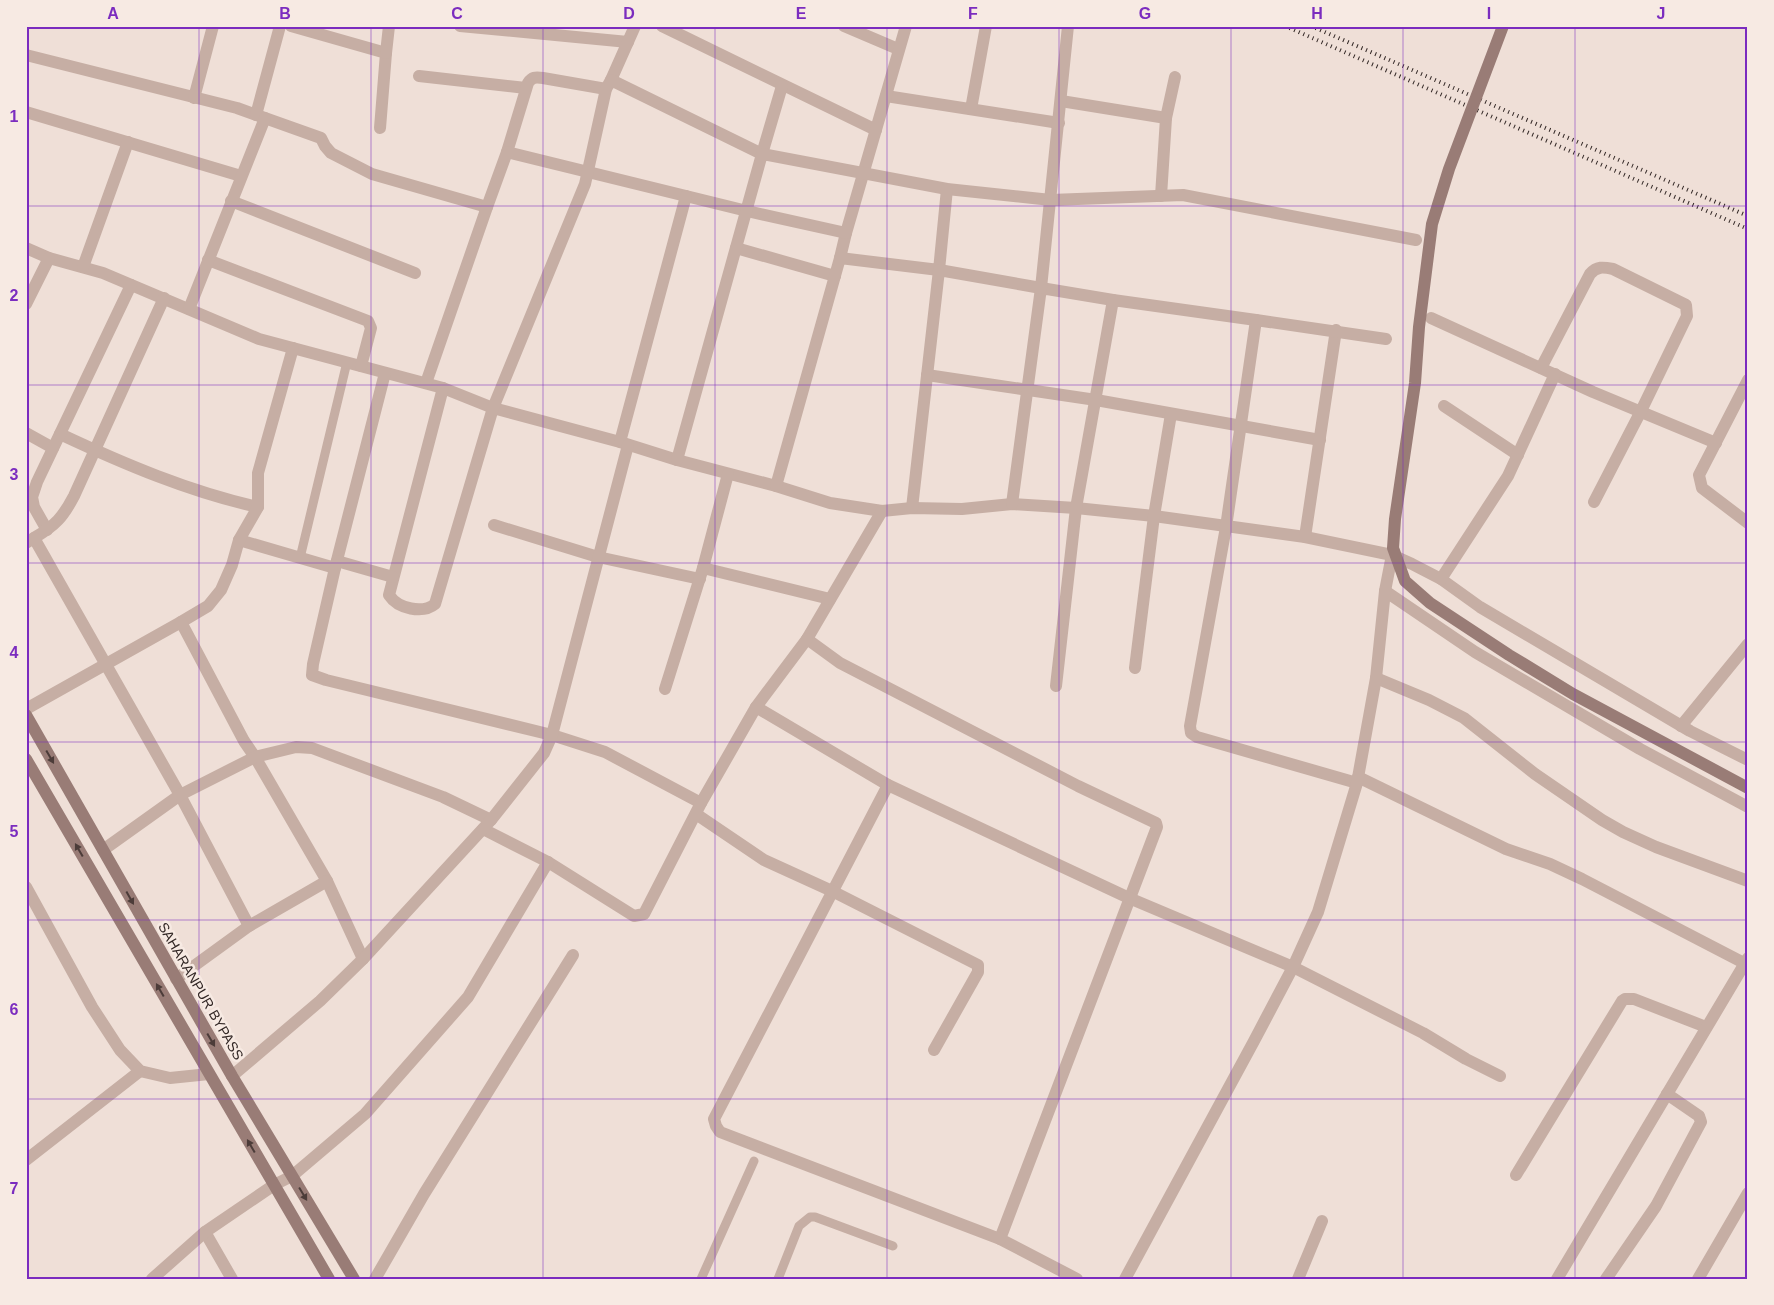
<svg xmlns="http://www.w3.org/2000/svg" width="1774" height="1305" font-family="Helvetica,sans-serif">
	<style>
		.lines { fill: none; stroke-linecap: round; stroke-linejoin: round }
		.lane { stroke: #c6aea4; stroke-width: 9 }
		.street { stroke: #c6aea4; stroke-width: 12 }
		.secondary { stroke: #997c76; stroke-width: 12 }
		.rail { stroke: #322725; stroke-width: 4; stroke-dasharray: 1 4; stroke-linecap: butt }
		.secondary-bridge { stroke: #997c76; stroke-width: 12 }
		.oneway { fill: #4c3c39 }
		.grid { fill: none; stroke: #7b2cbf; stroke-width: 1; stroke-opacity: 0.55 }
		.labels { text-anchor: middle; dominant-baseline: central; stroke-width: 5; stroke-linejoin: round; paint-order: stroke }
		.street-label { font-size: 14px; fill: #322725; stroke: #f7eae3 }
		.neatline { fill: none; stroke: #7b2cbf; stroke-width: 2 }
		.grid-label { font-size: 16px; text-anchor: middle; font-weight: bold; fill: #7b2cbf }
	</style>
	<rect width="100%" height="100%" fill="#efdfd7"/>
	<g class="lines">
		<g class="lane">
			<path d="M300,558L347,362"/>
			<path d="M701,1279L754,1161"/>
			<path d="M778,1279L799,1226L810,1217H815L893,1246"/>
		</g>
		<g class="street">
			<path d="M291,26L386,53L380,128"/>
			<path d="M460,26L628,42"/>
			<path d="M662,26L876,130"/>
			<path d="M844,26L898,49"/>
			<path d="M386,53L389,26"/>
			<path d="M26,55L237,108L321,138L325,146L331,153L372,174L487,207"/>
			<path d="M419,76L526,88"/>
			<path d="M611,80L635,26"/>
			<path d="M886,96L1059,123"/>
			<path d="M194,98L213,26"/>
			<path d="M1061,101L1166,118"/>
			<path d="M971,109L986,26"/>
			<path d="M26,112L241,176"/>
			<path d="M256,115L280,26"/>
			<path d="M507,152L528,83C532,77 535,77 543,78L606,89"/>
			<path d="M1161,196L1166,118L1175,77"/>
			<path d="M231,201L415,273"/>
			<path d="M26,248L49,258L103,273L259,339L443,388L493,408L620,442L677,460L776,486L830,503L882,511L912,508L962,509L1012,504L1076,508L1154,516L1305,537L1392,555L1412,564L1441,579L1480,607L1690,731L1748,760"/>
			<path d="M736,248L835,276"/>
			<path d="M840,258L846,233"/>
			<path d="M208,260L368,321L371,328L361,366"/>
			<path d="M83,267L128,142"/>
			<path d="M26,304L49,258"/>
			<path d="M189,309L265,118"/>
			<path d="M1431,318L1593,392L1716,443"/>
			<path d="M1541,368L1590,274C1597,266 1603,267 1613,269L1686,305L1687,316L1641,411L1594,502"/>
			<path d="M927,375L1096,400L1320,440"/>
			<path d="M1748,380L1699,475L1702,488L1748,523"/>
			<path d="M426,383L487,207L507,152L747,211L846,233L906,26"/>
			<path d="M443,388L389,595C398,609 423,614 435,604L493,408L585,184L606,89L611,80L762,154L782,86"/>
			<path d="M1444,406L1518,455"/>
			<path d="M26,433L53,448"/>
			<path d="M60,434C124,464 190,492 258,507"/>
			<path d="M620,442L686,196"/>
			<path d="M677,460L762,154L947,189L1051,200L1183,195L1416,240"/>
			<path d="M776,486L840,258L939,270L947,189"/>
			<path d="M1012,504L1041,288L1113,300"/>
			<path d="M912,508L939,270L1041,288L1068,26"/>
			<path d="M882,511L807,639L840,663L1078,786L1156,823L1157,827L1000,1239L1077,1279"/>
			<path d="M494,525L598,557L700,579"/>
			<path d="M47,530L34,507L32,497L37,482L131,285"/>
			<path d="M1305,537L1336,330"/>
			<path d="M34,538C56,525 63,517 74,496L164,298"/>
			<path d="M239,540L335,568L385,373"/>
			<path d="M26,543L34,538L180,795L249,926"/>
			<path d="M337,561L393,577"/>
			<path d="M335,568L313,664L312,675L326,680L552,735L605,752L701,803"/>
			<path d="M703,568L830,599"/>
			<path d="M1441,579L1508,476L1555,374"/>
			<path d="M1385,591L1475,652L1640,749L1748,807"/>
			<path d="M181,622L208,606L221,590L232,565L239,540L258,507V473L293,348"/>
			<path d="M1135,668L1154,516L1171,414"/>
			<path d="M1376,678L1429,700L1464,718L1535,774L1602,820L1623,832L1656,847L1748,881"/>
			<path d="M1056,686L1076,508L1113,300L1256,320"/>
			<path d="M665,689L703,568L728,474"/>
			<path d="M756,707L888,785L1129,898L1293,967L1423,1033L1466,1059L1500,1076"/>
			<path d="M26,709L181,622L244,741L255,757L327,881L363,959"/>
			<path d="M1681,726L1748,644"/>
			<path d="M1358,777L1506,849L1550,864L1582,879L1744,963"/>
			<path d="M1357,783L1197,737L1191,733L1190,726L1226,527L1256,320L1386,339"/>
			<path d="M888,785L714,1119L716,1126L720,1132L1000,1239"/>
			<path d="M696,814L764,860L832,891L978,965V972L934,1050"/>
			<path d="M483,829L548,862L634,916L644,914L701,803L756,707L807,639"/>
			<path d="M103,850L180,795L255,757L296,747L312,748L443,797L491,820"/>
			<path d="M26,887L92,1007L120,1050L140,1071L170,1078L209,1074"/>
			<path d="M176,979L249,926L327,881"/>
			<path d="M232,1076L320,1001L363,959L491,820L544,753L552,735L628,445"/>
			<path d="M26,1160L140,1071"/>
			<path d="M1516,1175L1622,1001L1625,999H1634L1706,1027"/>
			<path d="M205,1232L232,1279"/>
			<path d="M152,1279L205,1232L274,1185L292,1176L365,1114L468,997L548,862"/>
			<path d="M375,1279L424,1194L573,955"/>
			<path d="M1125,1279L1254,1041L1293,967L1318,912L1357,783L1376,678L1385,591L1392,555"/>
			<path d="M1298,1279L1322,1221"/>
			<path d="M1557,1279L1748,958"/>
			<path d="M1606,1279L1656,1206L1701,1122L1699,1116L1667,1094"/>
			<path d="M1698,1279L1748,1193"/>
		</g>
		<g class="secondary">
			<path d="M26,715L232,1076L354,1279"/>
			<path d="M26,759L329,1279"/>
		</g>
		<g class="rail">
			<path d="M1285,26L1748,229"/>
			<path d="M1311,26L1748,216"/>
		</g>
		<path class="secondary-bridge" d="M1503,26L1449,169L1432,224L1419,327L1415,383L1395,519L1393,548L1405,581L1430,603L1509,655L1573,694L1748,788"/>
	</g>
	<defs><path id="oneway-solid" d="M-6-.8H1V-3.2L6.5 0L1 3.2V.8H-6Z" transform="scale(1.25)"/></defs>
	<g class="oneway">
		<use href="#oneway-solid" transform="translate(50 757) rotate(60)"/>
		<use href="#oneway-solid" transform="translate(79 850) rotate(-120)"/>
		<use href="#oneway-solid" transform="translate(130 898) rotate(61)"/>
		<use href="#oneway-solid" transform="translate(160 990) rotate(-120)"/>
		<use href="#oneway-solid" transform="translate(211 1040) rotate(60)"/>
		<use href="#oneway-solid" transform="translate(251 1146) rotate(-120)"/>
		<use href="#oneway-solid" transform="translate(303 1194) rotate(59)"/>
	</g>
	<path class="grid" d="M199,26V1279M371,26V1279M543,26V1279M715,26V1279M887,26V1279M1059,26V1279M1231,26V1279M1403,26V1279M1575,26V1279M26,206H1748M26,385H1748M26,563H1748M26,742H1748M26,920H1748M26,1099H1748"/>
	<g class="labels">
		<g class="street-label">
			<text transform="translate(201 991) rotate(60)">SAHARANPUR BYPASS</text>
		</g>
	</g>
	<rect width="1774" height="1305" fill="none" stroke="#f7eae3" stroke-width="55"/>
	<rect x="28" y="28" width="1718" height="1250" class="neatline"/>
	<g class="grid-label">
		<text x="113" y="19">A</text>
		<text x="285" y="19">B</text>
		<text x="457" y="19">C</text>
		<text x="629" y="19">D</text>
		<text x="801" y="19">E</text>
		<text x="973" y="19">F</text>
		<text x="1145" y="19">G</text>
		<text x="1317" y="19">H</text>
		<text x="1489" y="19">I</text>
		<text x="1661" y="19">J</text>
		<text x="14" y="122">1</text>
		<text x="14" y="301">2</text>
		<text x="14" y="480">3</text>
		<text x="14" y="658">4</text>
		<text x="14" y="837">5</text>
		<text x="14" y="1015">6</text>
		<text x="14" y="1194">7</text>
	</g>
</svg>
